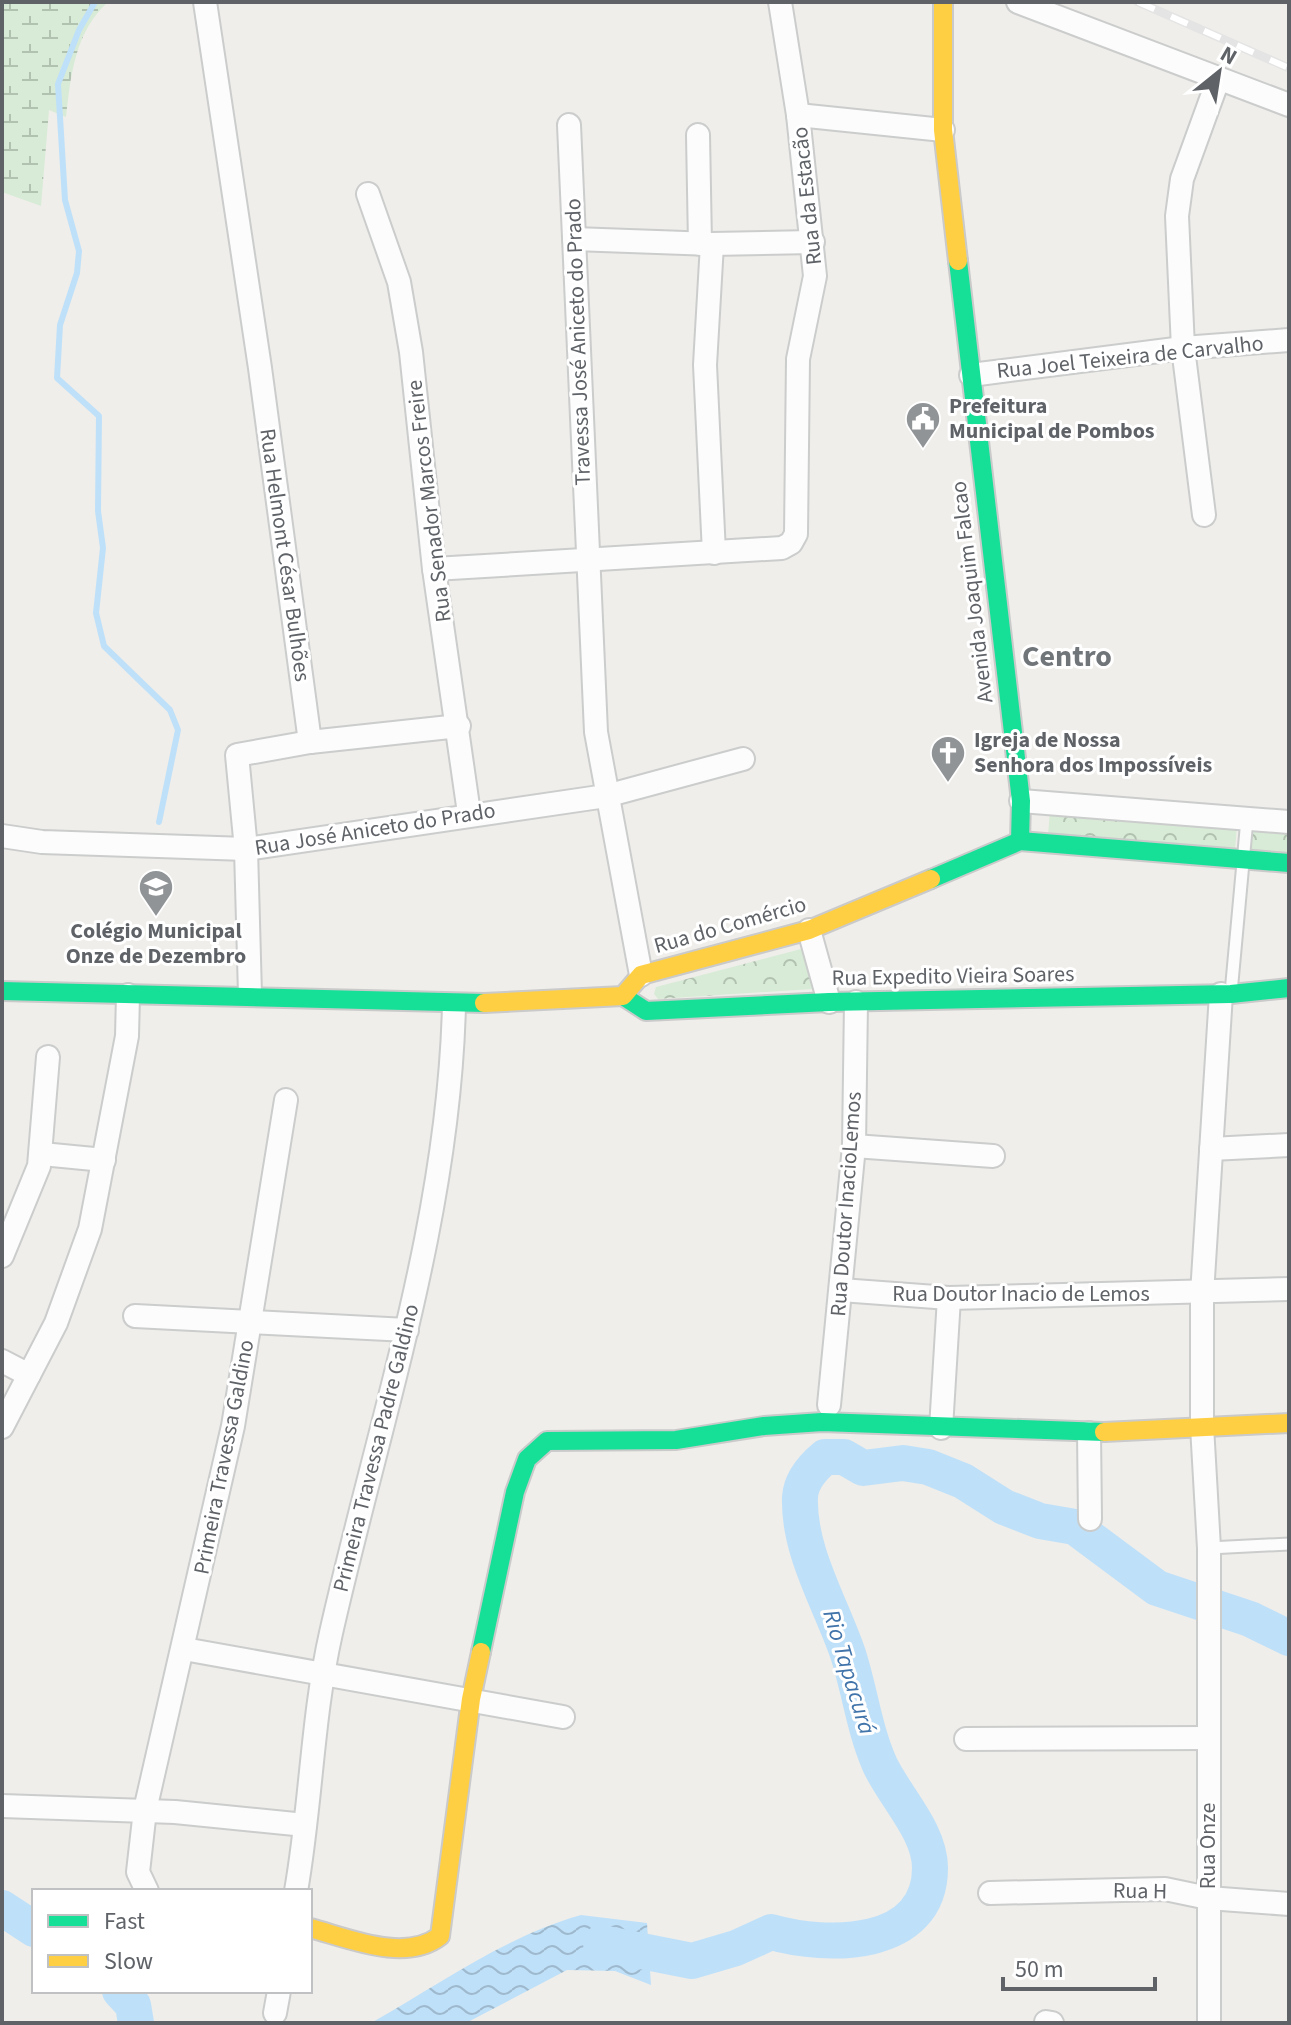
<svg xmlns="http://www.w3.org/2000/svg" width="1291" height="2025" font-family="'Source Sans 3',sans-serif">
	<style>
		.wetland { fill: url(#wetland-marsh) }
		.park { fill: url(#park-crowns) }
		.water { fill: url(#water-waves) }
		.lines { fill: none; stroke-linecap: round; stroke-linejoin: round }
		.stream { stroke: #bfe0f9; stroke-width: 6 }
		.river { stroke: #bfe0f9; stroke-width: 36 }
		.lane-casing { stroke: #cbcccc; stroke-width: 15 }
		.street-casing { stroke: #cbcccc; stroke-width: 26 }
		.fast-casing { stroke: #cacacb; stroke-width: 22 }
		.slow-casing { stroke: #cacacb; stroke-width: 22 }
		.lane { stroke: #fdfcfc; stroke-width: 11 }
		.street { stroke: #fdfcfc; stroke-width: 22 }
		.fast { stroke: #16e098; stroke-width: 18 }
		.slow { stroke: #ffcf43; stroke-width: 18 }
		.rail-casing { stroke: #e4e4e4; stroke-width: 9 }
		.rail { stroke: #fff; stroke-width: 6; stroke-dasharray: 18; stroke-linecap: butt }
		.labels { text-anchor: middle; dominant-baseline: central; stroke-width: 6; stroke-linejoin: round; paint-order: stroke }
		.street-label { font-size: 22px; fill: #5f6368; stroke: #fff }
		.poi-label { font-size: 22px; font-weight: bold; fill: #5f6368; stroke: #fff; text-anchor: start }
		.water-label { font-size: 24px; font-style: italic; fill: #4174aa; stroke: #fff }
		.district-label { font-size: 30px; font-weight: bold; fill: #70757a; stroke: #fff }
	</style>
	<defs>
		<pattern id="wetland-marsh" width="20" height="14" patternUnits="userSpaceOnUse" patternTransform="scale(2)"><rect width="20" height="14" fill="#d8ebd6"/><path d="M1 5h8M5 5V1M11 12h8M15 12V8" fill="none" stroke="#b2c2b1"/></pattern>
		<pattern id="park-crowns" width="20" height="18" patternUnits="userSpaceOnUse" patternTransform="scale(2)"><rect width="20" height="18" fill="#d8ebd6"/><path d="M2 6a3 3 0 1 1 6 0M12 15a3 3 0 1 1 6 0" fill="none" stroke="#b2c2b1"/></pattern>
		<pattern id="water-waves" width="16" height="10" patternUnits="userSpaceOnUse" patternTransform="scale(2)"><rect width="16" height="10" fill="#bfe0f9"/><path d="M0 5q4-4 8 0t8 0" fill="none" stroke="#9eb9cd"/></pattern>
	</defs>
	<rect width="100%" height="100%" fill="#efeeea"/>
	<path class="wetland" d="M2,2H108C75,32 71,74 66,117L49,110L41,206L2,192Z"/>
	<g class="park">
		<path d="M1050,811L1237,826L1235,850L1048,835Z"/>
		<path d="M1252,827L1289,830V855L1251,853Z"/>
		<path d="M801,949L805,952L812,989L658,999L654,994L656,987Z"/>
	</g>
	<path class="water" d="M581,1915L647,1923L651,1985L615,1971L567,1970L466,2023H371C440,1984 504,1937 581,1915Z"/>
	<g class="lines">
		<path class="stream" d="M95,2L79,30L58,84L65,200L79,251L77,273L60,325L57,378L99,416L98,511L103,548L96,613L104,646L170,710L178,730L159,822"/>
		<g class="river">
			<path d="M2,1908L34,1929"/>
			<path d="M601,1943L692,1961L736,1948L771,1932C827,1948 930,1949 930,1868C930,1831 895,1797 880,1765C864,1729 860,1691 848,1654C831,1604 798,1551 800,1497C801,1480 813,1467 825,1457H844L863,1468L903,1463L928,1467L963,1481L1004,1507L1040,1521L1075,1527L1157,1588L1250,1619L1289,1638"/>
			<path d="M120,1991L133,2005L136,2023"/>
		</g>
		<defs>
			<g id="lane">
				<path d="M1231,993L1247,819"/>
				<path d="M1209,1548L1289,1544"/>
			</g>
			<g id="street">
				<path d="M205,2L260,368L310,742"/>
				<path d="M1018,2L1289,105"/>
				<path d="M798,115L943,130"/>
				<path d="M569,125L596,732L641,975"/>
				<path d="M698,135L700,244"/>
				<path d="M368,194L399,282L411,352L434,569L469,813"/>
				<path d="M574,239L712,244L813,242"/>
				<path d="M712,244L705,365L714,553"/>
				<path d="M971,375L1183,348L1289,340"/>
				<path d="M1204,515L1183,348L1177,216L1182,179L1218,80"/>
				<path d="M434,569L782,548L791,543L796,534L798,359L815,276L798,115L780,2"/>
				<path d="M1021,801L1289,822"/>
				<path d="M2,836L42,842L246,849L606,796L743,759"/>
				<path d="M809,930L829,1002"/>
				<path d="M250,995L246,849L237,755L310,742L459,726"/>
				<path d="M854,1146L993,1156"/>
				<path d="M1211,1149L1289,1145"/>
				<path d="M42,1154L104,1160"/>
				<path d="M2,1256L39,1166L48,1057"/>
				<path d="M841,1290L949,1298L1289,1289"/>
				<path d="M135,1316L407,1330"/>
				<path d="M2,1361L29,1375"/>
				<path d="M829,1405L854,1146L856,1002"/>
				<path d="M2,1427L56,1323L90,1229L127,1036L128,995"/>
				<path d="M941,1428L949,1298"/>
				<path d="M1089,1433L1090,1519"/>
				<path d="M184,1649L563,1717"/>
				<path d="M966,1739L1208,1738"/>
				<path d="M2,1806L175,1812L305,1825"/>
				<path d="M147,1891L138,1872L145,1810L233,1426L286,1100"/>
				<path d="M296,1891C311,1806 312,1717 331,1633C378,1425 449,1220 454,1005"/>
				<path d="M990,1893L1165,1889L1208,1898L1289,1904"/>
				<path d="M275,2013L279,1991"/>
				<path d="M1046,2022L1052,2023"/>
				<path d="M1209,2023V1548L1202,1426V1294L1221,994"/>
			</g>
			<g id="fast">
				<path d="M958,261L1021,801L1020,841"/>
				<path d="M931,879L1020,841L1289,863"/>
				<path d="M2,991L484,1003"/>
				<path d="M623,996L646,1011L829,1002L1231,994L1289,988"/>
				<path d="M481,1652L515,1492L527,1459L547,1441L676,1440L764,1426L822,1422L1104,1432"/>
			</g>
			<g id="slow">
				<path d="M943,2V130L958,261"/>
				<path d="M484,1003L623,996L641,975L809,930L931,879"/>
				<path d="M1104,1432L1289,1423"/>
				<path d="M310,1928C348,1938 405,1963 440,1936L471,1699L481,1652"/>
			</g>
		</defs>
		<use href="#lane" class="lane-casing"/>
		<use href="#street" class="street-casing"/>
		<use href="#fast" class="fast-casing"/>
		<use href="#slow" class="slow-casing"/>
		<use href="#lane" class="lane"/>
		<use href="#street" class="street"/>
		<use href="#fast" class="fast"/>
		<use href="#slow" class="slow"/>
		<defs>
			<path id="rail" d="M1138,2L1289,68"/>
		</defs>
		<use href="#rail" class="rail-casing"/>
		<use href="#rail" class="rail"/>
	</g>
	<defs>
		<symbol id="civic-pin" viewBox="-11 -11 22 30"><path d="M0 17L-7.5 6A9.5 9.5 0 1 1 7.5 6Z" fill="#919496" stroke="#fff"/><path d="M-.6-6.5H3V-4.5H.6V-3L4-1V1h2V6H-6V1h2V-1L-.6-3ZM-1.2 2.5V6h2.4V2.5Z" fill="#fff"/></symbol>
		<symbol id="church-pin" viewBox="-11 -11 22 30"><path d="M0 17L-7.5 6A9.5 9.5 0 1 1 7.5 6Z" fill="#919496" stroke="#fff"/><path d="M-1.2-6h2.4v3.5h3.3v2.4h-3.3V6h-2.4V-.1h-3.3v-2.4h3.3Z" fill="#fff"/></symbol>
		<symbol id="school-pin" viewBox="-11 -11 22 30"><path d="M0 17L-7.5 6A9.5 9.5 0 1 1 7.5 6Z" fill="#919496" stroke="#fff"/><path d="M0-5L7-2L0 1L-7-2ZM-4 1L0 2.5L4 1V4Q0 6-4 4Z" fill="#fff"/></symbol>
	</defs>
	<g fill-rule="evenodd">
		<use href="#civic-pin" x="903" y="399" width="40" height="54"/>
		<use href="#church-pin" x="928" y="733" width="40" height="54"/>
		<use href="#school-pin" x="136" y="867" width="40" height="54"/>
	</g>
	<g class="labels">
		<g class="street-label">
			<text transform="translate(807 196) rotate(-96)">Rua da Estacão</text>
			<text transform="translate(578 342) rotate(-92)">Travessa José Aniceto do Prado</text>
			<text transform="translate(1130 357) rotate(-6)">Rua Joel Teixeira de Carvalho</text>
			<text transform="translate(429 501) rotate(-97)">Rua Senador Marcos Freire</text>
			<text transform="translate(285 555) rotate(82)">Rua Helmont César Bulhões</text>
			<text transform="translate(972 592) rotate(-97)">Avenida Joaquim Falcao</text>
			<text transform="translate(375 829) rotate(-9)">Rua José Aniceto do Prado</text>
			<text transform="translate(730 925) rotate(-16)">Rua do Comércio</text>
			<text transform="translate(953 976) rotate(-1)">Rua Expedito Vieira Soares</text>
			<text transform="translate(846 1204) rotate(-86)">Rua Doutor InacioLemos</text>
			<text x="1021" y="1294">Rua Doutor Inacio de Lemos</text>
			<text transform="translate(376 1448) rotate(-76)">Primeira Travessa Padre Galdino</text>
			<text transform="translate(224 1457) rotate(-79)">Primeira Travessa Galdino</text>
			<text transform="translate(1208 1846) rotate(-90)">Rua Onze</text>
			<text transform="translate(1140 1891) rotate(1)">Rua H</text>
		</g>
		<g class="poi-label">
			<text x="949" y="406">Prefeitura<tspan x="949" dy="25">Municipal de Pombos</tspan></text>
			<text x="974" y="740">Igreja de Nossa<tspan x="974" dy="25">Senhora dos Impossíveis</tspan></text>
			<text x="156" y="931" text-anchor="middle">Colégio Municipal<tspan x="156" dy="25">Onze de Dezembro</tspan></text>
		</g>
		<g class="water-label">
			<text transform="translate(849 1672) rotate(73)">Rio Tapacurá</text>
		</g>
		<g class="district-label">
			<text x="1067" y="656">Centro</text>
		</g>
	</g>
	<rect width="1291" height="2025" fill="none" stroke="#5f6368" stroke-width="8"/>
	<rect x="32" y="1889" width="280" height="104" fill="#ffffff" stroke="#bfc1c3" stroke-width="2"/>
	<rect x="48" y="1915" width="40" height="12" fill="#16e098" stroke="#bfc1c3" stroke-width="2"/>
	<text x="104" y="1929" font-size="24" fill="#5f6368">Fast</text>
	<rect x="48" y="1955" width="40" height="12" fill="#ffcf43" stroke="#bfc1c3" stroke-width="2"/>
	<text x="104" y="1969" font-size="24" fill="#5f6368">Slow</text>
	<g transform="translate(1219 72) rotate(30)" stroke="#ffffff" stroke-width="6" paint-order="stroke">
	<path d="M0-6L14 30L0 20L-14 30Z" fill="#5f6368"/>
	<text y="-12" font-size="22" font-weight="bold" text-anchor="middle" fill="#5f6368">N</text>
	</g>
	<path d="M1003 1977v12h152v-12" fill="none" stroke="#5f6368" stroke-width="4"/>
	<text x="1015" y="1977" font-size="24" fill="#5f6368" stroke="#ffffff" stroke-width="6" paint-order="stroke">50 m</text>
</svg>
